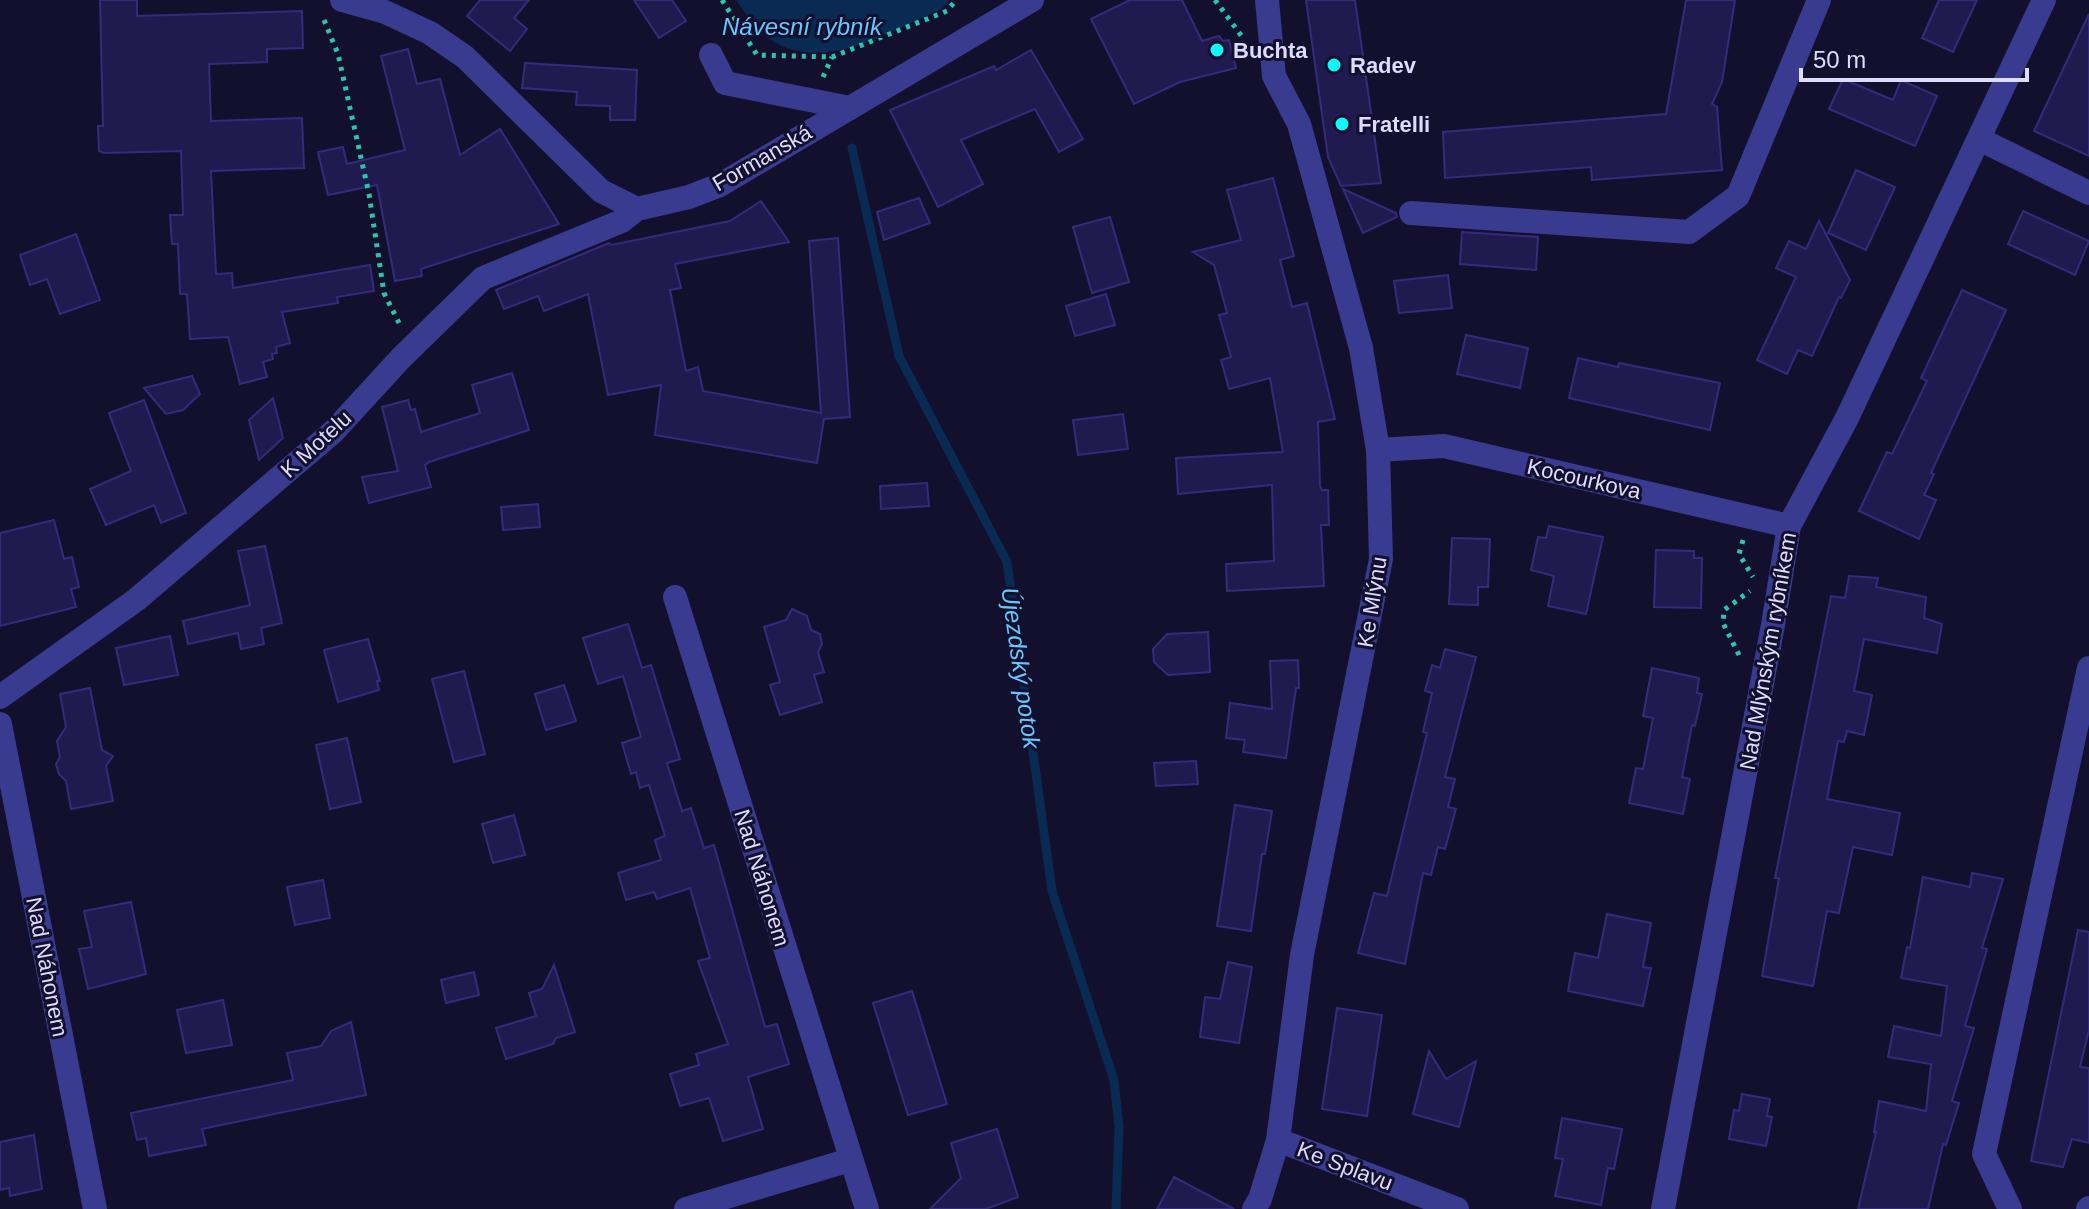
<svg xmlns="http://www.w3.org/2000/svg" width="2089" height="1209" font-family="Arial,sans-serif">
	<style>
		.water { fill: #092a52 }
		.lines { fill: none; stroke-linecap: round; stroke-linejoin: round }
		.stream { stroke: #092a52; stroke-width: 9 }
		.building { fill: #211a4f; stroke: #342b7d; stroke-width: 2 }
		.path { stroke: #28c6b0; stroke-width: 5; stroke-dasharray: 4 6; stroke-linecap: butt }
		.minor { stroke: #383b8f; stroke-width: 24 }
		.poi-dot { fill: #07fbff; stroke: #12102d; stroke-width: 3 }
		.labels { text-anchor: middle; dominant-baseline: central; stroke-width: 6; stroke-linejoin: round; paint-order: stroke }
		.poi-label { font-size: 22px; font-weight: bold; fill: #dddbff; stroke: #12102d; text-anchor: start }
		.street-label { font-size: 22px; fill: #dddbff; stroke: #12102d }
		.water-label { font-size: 24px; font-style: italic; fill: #69c6ff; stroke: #12102d }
	</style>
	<rect width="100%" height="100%" fill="#12102d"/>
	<path class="water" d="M736,0H949L942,9C888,32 817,79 763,34C752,26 744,11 736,0Z"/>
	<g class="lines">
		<path class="stream" d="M852,148L899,356L1007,562L1052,891L1114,1080L1119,1127L1116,1209"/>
	</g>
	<g class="building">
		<path d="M100,0H137V16L302,11L303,48L267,49V62L209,64L211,121L302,118L304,168L211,171L216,274L232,273L233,288L370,265L374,291L337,297L338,303L282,312L290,343L276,347L277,353L272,354L273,359L263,362L267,377L240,384L228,337L190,339L187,294H180L178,244H172L170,215H183L181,151L104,153L99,151L98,126H103Z"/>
		<path d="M480,0H529L514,18L527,29L510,51L467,16Z"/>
		<path d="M634,0H672L686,21L659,38Z"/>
		<path d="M1130,0H1182L1202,41L1219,36L1223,41L1229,40L1236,68L1180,82L1134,104L1091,19Z"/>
		<path d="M1306,0H1355L1381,183L1341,186L1328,157Z"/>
		<path d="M1686,0H1735L1722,82L1712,104L1717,107L1722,170L1592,180L1591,167L1445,178L1443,132L1666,114Z"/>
		<path d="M1939,0H1977L1953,52L1922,38Z"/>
		<path d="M2089,14V156L2034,131Z"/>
		<path d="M408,49L417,84L440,79L460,155L500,129L559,224L421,269L422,276L395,281L377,185L328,195L318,152L343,147L347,164L405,150L381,56Z"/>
		<path d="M1031,50L1083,139L1059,152L1035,109L961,140L983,184L938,207L890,110L994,66L996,70Z"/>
		<path d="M525,63L637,70L635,120H610V106L576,105L577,92L522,88Z"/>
		<path d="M1843,79L1893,100L1901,80L1937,96L1915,146L1829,109Z"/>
		<path d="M1856,170L1895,187L1866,250L1828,233Z"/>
		<path d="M1273,178L1294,256L1280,260L1292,307L1307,303L1335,419L1318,422L1320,486L1322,490H1328L1329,525H1321L1324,586L1227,591L1226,564L1274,561L1272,485L1178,494L1176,458L1283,452L1270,378L1229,389L1221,360L1231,357L1219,315L1227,313L1214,265L1193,252L1241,240L1227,190Z"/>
		<path d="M1343,189L1396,213L1397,217L1363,233Z"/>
		<path d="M919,198L930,223L884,240L877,212Z"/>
		<path d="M761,201L789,242L675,264L681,288L670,290L686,371L698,367L703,391L821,413L809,241L838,238L850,417L824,419L817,463L655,435L661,385L608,395L588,294L544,311L538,296L504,309L496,290L609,243L611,245L730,221Z"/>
		<path d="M2023,211L2089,241L2075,275L2008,244Z"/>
		<path d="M1110,217L1129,282L1092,293L1073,227Z"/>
		<path d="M1819,221L1850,280L1841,298L1839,297L1812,356L1798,350L1787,374L1757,360L1796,277L1776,268L1789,241L1806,249Z"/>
		<path d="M1462,232L1538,237L1536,270L1460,264Z"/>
		<path d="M76,234L100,300L60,314L47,279L30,285L20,255Z"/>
		<path d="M1448,275L1452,308L1399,313L1394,281Z"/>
		<path d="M1962,290L2006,310L1931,473L1934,474L1924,495L1936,500L1919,539L1859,511L1887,452L1892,454L1927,381L1921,378Z"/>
		<path d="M1106,294L1115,325L1075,336L1066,306Z"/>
		<path d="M1466,335L1528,348L1520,388L1457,374Z"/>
		<path d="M1578,358L1618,367L1619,363L1720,383L1710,430L1569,398Z"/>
		<path d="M512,373L529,430L429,462L425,465L431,487L369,503L362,477L398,471L382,407L408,400L411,410L415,409L421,432L480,413L472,385Z"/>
		<path d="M192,376L200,394L183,410L166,414L144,388Z"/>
		<path d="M273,398L283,438L259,460L249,420Z"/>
		<path d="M144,400L186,513L161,523L154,505L106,525L90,489L131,471L109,413Z"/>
		<path d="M1123,414L1128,449L1078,455L1073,420Z"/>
		<path d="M927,483L929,506L881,509L880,486Z"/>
		<path d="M538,504L540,527L503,530L501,507Z"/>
		<path d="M54,520L64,559L72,557L79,587L71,589L76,607L0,626V533Z"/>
		<path d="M1549,526L1603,537L1586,614L1548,606L1554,576L1531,570L1538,537L1546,538Z"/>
		<path d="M1452,538L1490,539L1488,587H1478V605L1449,604Z"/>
		<path d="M265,546L282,623L261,628L264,644L241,649L238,633L188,644L183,621L250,605L238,551Z"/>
		<path d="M1656,550L1694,551V558H1702L1701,608L1654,607Z"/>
		<path d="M1849,576L1878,578L1876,587L1926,597L1924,618L1942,624L1937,653L1864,639L1854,691L1872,695L1864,735L1847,731L1844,742L1838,741L1827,799L1900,813L1892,855L1853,847L1839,913L1827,911L1813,986L1762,976L1779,878H1775L1831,596L1845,598Z"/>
		<path d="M792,609L807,616L811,630L820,634L822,644L818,652L824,672L814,675L822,702L780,715L770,685L780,682L764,627L786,620Z"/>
		<path d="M628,624L642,668L651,665L680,759L667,763L682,811L691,808L704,848L714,845L765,1027L777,1024L789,1064L748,1077L763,1129L723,1141L709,1098L680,1106L670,1074L699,1065L696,1054L728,1044L698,961L710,958L690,888L657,899L654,892L626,900L618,873L661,860L655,840L665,836L649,785L640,788L636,772L631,774L622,743L641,737L623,676L598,684L583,638Z"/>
		<path d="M1208,632L1210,672L1168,675L1154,662L1153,649L1167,634Z"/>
		<path d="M170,636L178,675L124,685L116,648Z"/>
		<path d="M368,639L380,681H377L379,690L338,702L324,650Z"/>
		<path d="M1445,649L1476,657L1445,777L1455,779L1448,807L1456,809L1445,849L1438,847L1431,875L1423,873L1405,964L1358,953L1374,893L1387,896L1427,733L1423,732L1432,693L1425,691L1432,665L1440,668Z"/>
		<path d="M1298,660L1299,688H1296L1286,758L1243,752L1245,740L1226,738L1230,703L1272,709L1270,661Z"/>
		<path d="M1652,668L1699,678L1697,693L1702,694L1695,726L1692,725L1682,777L1690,779L1683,814L1629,803L1636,768L1643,769L1653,718L1643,716Z"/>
		<path d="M464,671L485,754L454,762L432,679Z"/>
		<path d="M564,685L576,721L546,730L535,694Z"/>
		<path d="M90,688L102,750L113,756L106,766L113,801L71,809L66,781L59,774L56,764L60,757L57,741L66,727L60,694Z"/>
		<path d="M347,738L361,802L330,809L316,745Z"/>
		<path d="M1196,761L1198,784L1156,786L1154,763Z"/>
		<path d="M1235,805L1272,811L1265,854H1262L1251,931L1217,926Z"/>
		<path d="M514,815L525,855L493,863L482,824Z"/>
		<path d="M1972,873L2003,879L1982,948L1987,949L1965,1026L1974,1028L1952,1101L1959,1103L1946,1145L1943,1144L1928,1209H1858L1876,1132H1874L1879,1101L1926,1111L1931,1064L1888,1057L1894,1026L1941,1036L1947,986L1901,978L1907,947L1910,948L1923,877L1970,887Z"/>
		<path d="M323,880L330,918L295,925L287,887Z"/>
		<path d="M131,902L146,974L88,989L79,949L92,947L84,911Z"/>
		<path d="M1607,914L1651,923L1643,967L1651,968L1643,1006L1568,991L1575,953L1598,958Z"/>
		<path d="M2078,930L2089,932V1030L2080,1067L2089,1068V1143L2072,1139L2063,1167L2031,1161Z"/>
		<path d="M1228,962L1252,967L1239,1043L1200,1037L1205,997L1220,999Z"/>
		<path d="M554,965L575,1032L556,1038L553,1044L506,1059L496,1028L536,1016L529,993L542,989Z"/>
		<path d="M474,972L479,995L446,1003L441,980Z"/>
		<path d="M912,991L947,1104L908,1115L873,1003Z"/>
		<path d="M223,1000L232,1045L186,1053L177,1010Z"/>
		<path d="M1337,1008L1382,1015L1367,1116L1322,1109Z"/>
		<path d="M351,1022L366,1095L202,1129L206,1145L149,1156L146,1138L137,1140L131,1113L293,1080L287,1053L321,1046L331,1031Z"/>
		<path d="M1429,1051L1446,1079L1476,1061L1459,1127L1413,1114Z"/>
		<path d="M1742,1094L1770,1099L1767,1116L1772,1117L1766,1146L1729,1139L1734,1110L1739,1111Z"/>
		<path d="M1562,1118L1622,1129L1614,1169L1608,1168L1601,1205L1555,1196L1563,1159L1555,1158Z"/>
		<path d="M997,1129L1018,1197L986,1209H930L961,1178L951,1143Z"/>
		<path d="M34,1135L42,1189L10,1196L9,1188L0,1190V1142Z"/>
		<path d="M1174,1177L1234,1209H1157Z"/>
	</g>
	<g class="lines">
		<g class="path">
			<path d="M722,0L757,55L832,57L947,11L956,0"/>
			<path d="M1215,0L1243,38"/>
			<path d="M324,20L338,54L369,194L384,293L399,323"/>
			<path d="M823,77L832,57"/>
			<path d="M1743,540L1739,554L1753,577"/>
			<path d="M1739,655L1723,623L1724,610L1750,591"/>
		</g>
		<g class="minor">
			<path d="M342,0L385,12L430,33L465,57L601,191L637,209L689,197L720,185L1032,0"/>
			<path d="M711,55L725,83L850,108"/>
			<path d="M1979,139L2089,193"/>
			<path d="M1411,213L1689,232L1738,196L1819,0"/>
			<path d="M1378,450L1444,446L1789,526"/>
			<path d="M675,597L867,1209"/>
			<path d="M0,697L136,600L334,431L401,358L483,278L622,221L637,209"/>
			<path d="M0,724L95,1209"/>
			<path d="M1278,1140L1457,1209"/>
			<path d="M686,1209L850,1160"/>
			<path d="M1254,1209L1260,1199L1278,1140L1302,955L1381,559L1378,450L1361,348L1299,124L1274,76L1267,0"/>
			<path d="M1663,1209L1773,625L1789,526L1847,418L2044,0"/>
			<path d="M2010,1209L1984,1154L2089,668"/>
			<path d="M2088,1209L2089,1208"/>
		</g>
	</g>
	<g class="poi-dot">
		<circle cx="1217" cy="50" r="8"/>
		<circle cx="1334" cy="65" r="8"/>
		<circle cx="1342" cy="124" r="8"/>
	</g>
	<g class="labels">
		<g class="poi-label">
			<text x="1233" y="50">Buchta</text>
			<text x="1350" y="65">Radev</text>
			<text x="1358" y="124">Fratelli</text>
		</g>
		<g class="street-label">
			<text transform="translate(762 158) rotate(-30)">Formanská</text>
			<text transform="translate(316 444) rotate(-43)">K Motelu</text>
			<text transform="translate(1584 479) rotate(13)">Kocourkova</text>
			<text transform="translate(1372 602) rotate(-81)">Ke Mlýnu</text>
			<text transform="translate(1768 651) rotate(-80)">Nad Mlýnským rybníkem</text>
			<text transform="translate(762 878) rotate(73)">Nad Náhonem</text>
			<text transform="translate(47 967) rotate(79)">Nad Náhonem</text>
			<text transform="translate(1345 1166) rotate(21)">Ke Splavu</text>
		</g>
		<g class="water-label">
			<text x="802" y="26">Návesní rybník</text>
			<text transform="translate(1021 668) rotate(82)">Újezdský potok</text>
		</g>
	</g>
	<path d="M1801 68v12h226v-12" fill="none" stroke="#dddbff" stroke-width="4"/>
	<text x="1813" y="68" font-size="24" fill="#dddbff" stroke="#12102d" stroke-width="6" paint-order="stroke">50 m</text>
</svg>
